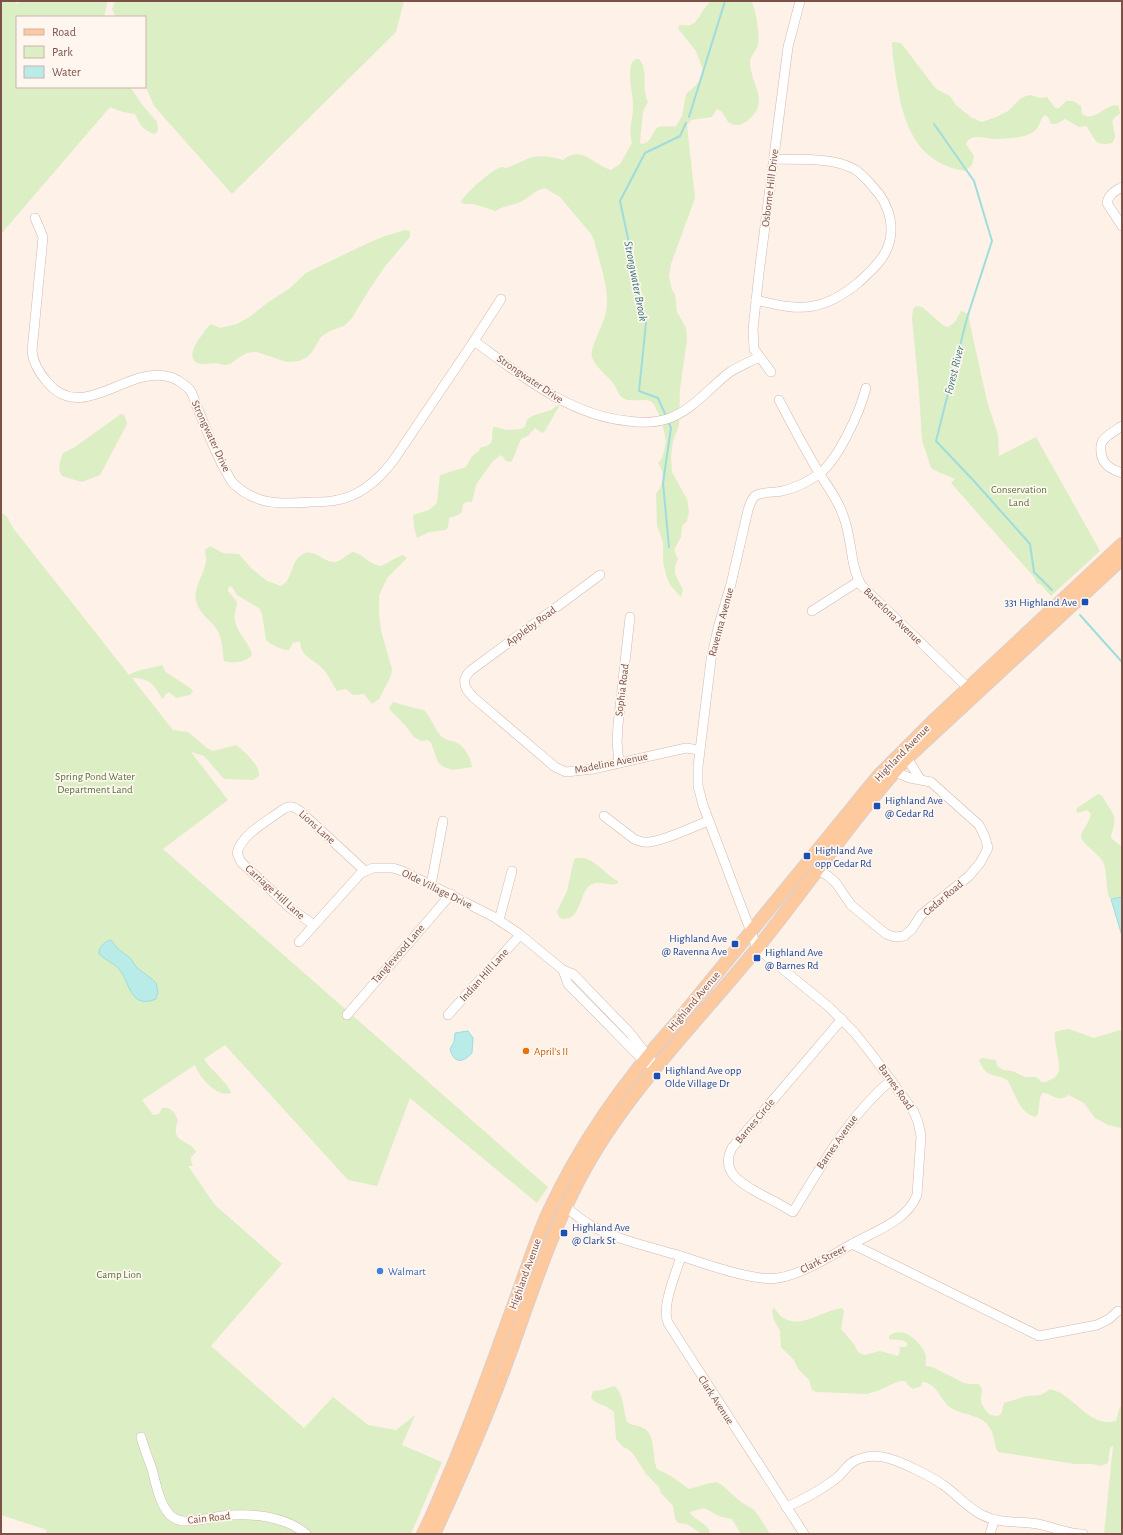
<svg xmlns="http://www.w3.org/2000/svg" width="1123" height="1535" font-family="'Alegreya Sans',sans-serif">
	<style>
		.green { fill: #dceec4 }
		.water { fill: #b9ebe9; stroke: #9edddc }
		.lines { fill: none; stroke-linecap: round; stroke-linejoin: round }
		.stream { stroke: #9edddc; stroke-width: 2 }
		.minor-casing { stroke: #d4b8ae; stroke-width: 10 }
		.major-casing { stroke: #dacecc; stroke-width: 14 }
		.minor { stroke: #fff; stroke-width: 9 }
		.major { stroke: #ffc99e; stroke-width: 12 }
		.transit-dot { fill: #1a4fb4; stroke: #fff6f0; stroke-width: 1.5 }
		.food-dot { fill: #e8710a; stroke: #fff6f0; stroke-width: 1.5 }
		.shop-dot { fill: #3f7fe0; stroke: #fff6f0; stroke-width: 1.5 }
		.labels { text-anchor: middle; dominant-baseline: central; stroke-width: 3.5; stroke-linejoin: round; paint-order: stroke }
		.street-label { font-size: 11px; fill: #7b5148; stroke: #fff6f0 }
		.park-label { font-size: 11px; fill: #56763a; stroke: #fff6f0 }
		.transit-label { font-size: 11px; fill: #164399; stroke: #fff6f0; text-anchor: start }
		.food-label { font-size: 11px; fill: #c56008; stroke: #fff6f0; text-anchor: start }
		.shop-label { font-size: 11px; fill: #366cbe; stroke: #fff6f0; text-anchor: start }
		.water-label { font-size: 12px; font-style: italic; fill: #377a79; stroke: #fff6f0 }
	</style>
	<rect width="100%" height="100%" fill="#fef1e7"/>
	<g class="green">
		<path d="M1,1H14L18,4L19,1H108L104,17H17V87H130L144,107L157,122L158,129L157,132L154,134C141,128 141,126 135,114L123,112L110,107L1,234Z"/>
		<path d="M115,1H404L396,32L232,194L154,106L145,85V17H116L112,9Z"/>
		<path d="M709,1H751C756,7 760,37 758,45C756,51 750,56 750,62C750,84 772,102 747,121C741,126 734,126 728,122L722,112L717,109L712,117L691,120L687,125L695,198L671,264L669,276L672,290L675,294L677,312L686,328L687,339L680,389L679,425L673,441L671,456L672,472L687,499L689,511L687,521L682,526L681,537L674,550L678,559L675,566V574L683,590L681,597L670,585L666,575L663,560V542L657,526L656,494L660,488L663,479L662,471L658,462L661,460C663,455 665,448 666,442C666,435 657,403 650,401C642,398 630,403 623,398C617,394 617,388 613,383C607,375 595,367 592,357C589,348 605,323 606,311C610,287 599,263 594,240L591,234L560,197L545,188C535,190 529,198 520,202C511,206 504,205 496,211L474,204H464L461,202C464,194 493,169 501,167L506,168C532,158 534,152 563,160C583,145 591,164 611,170L620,164L632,143C628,127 633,122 633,106C633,93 628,78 631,66C632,62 633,61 636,59H639C649,69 641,89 648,102L643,111L640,143L642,144C651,143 651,134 657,128C662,124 671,128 676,126L682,116L686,94L697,84L700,80L703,70L696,51L679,30L678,27L681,25C694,27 696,22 702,12C705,7 708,6 709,1Z"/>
		<path d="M892,42L901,43L936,89L950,96L956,105L972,118L982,122L996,117L1008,111L1020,99L1026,96L1031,95L1040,98L1047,97L1055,108H1059L1066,101H1073L1081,106L1082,114C1094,122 1103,107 1115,105L1119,106L1120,114C1106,121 1116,127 1115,138L1112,143C1093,147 1096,138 1086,126L1079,127L1065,119L1056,124H1051L1048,117L1045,115C1039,119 1040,129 1032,133C1024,138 1004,139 995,139C985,139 971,132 966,144L974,156L972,165L965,171C918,164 904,126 897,84C895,70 892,56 892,42Z"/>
		<path d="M405,230L410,231V237L386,265L371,287L352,318L344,326L330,331L321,337L312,352L307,357L299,361L287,362L257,352C240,351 237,363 226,365C222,365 217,363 213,363C209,363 205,365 201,364C186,361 194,346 199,339C203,334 206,328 211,324L220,328L237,324L251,316L267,303L290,288L306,273L368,243L385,236Z"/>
		<path d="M916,306L922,307L944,326L948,327L955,322L961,311L969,314L970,324L987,401L998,435L999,456L1036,437L1100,551L1051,596L1039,583L1038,585L1034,577L951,483L955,479L936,471L931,468L922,440L919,391L912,319L913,309Z"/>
		<path d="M561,403L545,431L542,433L535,428L528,436L521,439L512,461C505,464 505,458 501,455L493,461L480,479L476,485L472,502H466L463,504C462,517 459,514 449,518L448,527L446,530L429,532L417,538L414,527L413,515L429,510L437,503L440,475L466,467L472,456L479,451L480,448C483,447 487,446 490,444C494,441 491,433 493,428L495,427L507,430L521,429L525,427L527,420L532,416L551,410Z"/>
		<path d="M121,414L124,415L127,423L126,426L100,475L82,482L62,476C57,469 60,460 63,453L75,447Z"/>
		<path d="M1,512L8,518L13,528L129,675C137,669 152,669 162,665L166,672L190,688L193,691L190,695L176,698L169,692L165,695L164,698L162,699C155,685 149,678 132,678L173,730L188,732L207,748L213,751L236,745C244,751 261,766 259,776L253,780L224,779L204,756L191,752L228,800L163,849L548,1187L537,1203L410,1098L377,1186L348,1180L225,1045L204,1059C209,1068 231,1086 231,1093C217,1098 199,1077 195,1065L142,1100L153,1115L159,1114L162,1108C171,1106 176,1114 178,1121C169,1144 189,1138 196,1152L191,1157V1161L193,1166H188L215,1205L282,1264L211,1346L304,1428L333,1397L368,1425L396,1430L415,1415L402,1445L442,1462L411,1534H45L47,1530L1,1515Z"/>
		<path d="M210,546L223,553L239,554L251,568L267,581L281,586C293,580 290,561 303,554C315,548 323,563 335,562C341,561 347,554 353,552C364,554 369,565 381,566L402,555L406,557V559L387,578L379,596V613L381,631L392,669L391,676L379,699L372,704L364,694L353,695L346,689L337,691C332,684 329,675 323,669C314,659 300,657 300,641L293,643L289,650C282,650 271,645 266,640L262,614L259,608L237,595L232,587L229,586L228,591L237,602C237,609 233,614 235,621C237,633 251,645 252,655C247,662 232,664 224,661C222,649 223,639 216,628C209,619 199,613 196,601C193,588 204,574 206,562C207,558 205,554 205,550Z"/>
		<path d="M393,702L414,708L424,710C431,718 434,728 441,736C446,741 450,740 455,742C464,745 471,758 472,767L453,770L443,767L438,762L431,743L428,740L421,741L414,737L405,725L391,711L389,708Z"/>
		<path d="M1098,794C1103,795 1103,798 1106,802C1110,810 1117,816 1114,825C1113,830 1111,833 1111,838L1122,847V897L1111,899L1109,897C1105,886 1108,870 1102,860C1097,853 1083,844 1081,837C1080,833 1090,822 1091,814L1087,810L1078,813L1076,811L1077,808Z"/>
		<path d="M577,858C593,855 604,874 618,881V883C609,888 598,877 588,887C579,896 580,924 560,918L557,912L567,891L573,864L574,859Z"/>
		<path d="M1069,1029L1094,1038L1120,1030L1122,1032V1128L1108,1125L1095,1118L1084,1103L1069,1095C1057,1104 1052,1092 1042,1093L1040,1098L1038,1114L1035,1117C1019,1113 1015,1093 1008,1081C997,1072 987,1081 979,1060L982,1058L996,1060L997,1066L1004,1070L1012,1071L1025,1077H1036L1042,1082H1046L1054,1078L1058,1074L1059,1070C1060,1059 1053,1041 1055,1032L1061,1030Z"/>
		<path d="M774,1308C777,1311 779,1315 782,1317C797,1328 816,1316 830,1311C834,1310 838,1309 842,1308L844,1311L841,1329L854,1344L858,1352L864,1355L880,1351L898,1356L900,1351L899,1347H906L908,1344C903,1338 896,1341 889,1339V1336C902,1325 919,1340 925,1353C927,1357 925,1361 926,1366L932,1367L964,1383L969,1384H978C985,1389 980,1394 981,1401C982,1407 987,1411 990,1415L998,1416L1001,1414L1004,1403L1007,1402L1027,1396L1041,1395L1050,1389C1054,1391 1059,1391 1062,1394C1080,1405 1093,1427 1116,1421L1120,1406L1122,1408V1534H1104L1113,1446L1110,1448L1108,1463L1100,1466L1093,1464H1075L998,1452C993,1444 996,1434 987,1424C978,1414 962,1415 951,1408C940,1400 937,1383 922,1382L921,1386L913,1389L909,1386L905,1381H899L877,1391L867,1394L816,1392L812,1390L809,1380L798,1369L794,1360L781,1347L780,1331L774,1320L772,1311Z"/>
		<path d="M614,1386C624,1392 623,1411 627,1422C632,1426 639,1425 645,1429C656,1437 652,1457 657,1469L671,1476L689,1489L710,1483L717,1482L723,1486L741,1502L754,1510L760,1518L770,1534H741L732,1519L721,1517L704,1508L690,1512C694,1521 709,1523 710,1534H702L687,1524L678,1523L675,1519L673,1506L661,1493L659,1487L646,1474L634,1455L628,1449L623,1447L616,1439L614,1412C607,1405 597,1405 591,1398L593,1391L602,1390Z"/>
	</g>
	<g class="water">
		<path d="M1122,897V936L1111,899Z"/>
		<path d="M111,940L117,948L130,958L137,968L152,979L156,983L158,992L156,999C130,1010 130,982 119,969C114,963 105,960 99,954C98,948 105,941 111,940Z"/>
		<path d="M468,1031L473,1038L472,1053C463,1063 454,1064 450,1049L454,1042L455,1033Z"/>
	</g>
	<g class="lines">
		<g class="stream">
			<path d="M689,117L725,1"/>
			<path d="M934,124L974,181L992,241L967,318L936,441L974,481L1030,544L1034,572L1052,590"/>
			<path d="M666,416L658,398L639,391L646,323L620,201L645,153L680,136L686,123"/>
			<path d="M668,421L671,428L663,483L669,547"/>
			<path d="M1080,615L1122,662"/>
		</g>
		<defs>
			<g id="minor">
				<path d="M1122,187C1115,191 1109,194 1107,203L1122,226"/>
				<path d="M35,218L43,237L32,351C33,363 40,374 48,383C83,424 129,364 170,377C175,378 187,386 190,390C193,394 195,402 197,407C206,428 214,450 225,470C228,474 230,480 233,483C239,489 248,495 256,498C270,505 297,503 313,502C321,502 329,502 337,500C360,496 379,479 393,461L474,341L501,299"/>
				<path d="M756,300C774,304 795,310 813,306C831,303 846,293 859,282C869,273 879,264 885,253C897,231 890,205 874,188C868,181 861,172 852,168C831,157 797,160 774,159"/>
				<path d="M474,341C521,375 568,415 628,421C641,423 654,423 667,419C692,411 710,387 730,372C739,366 750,362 759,357"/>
				<path d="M771,372L754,349L753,329L759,273L788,47L800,1"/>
				<path d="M779,400C792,425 805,449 819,473C828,487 839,501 844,518C852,539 850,565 861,585L968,688"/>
				<path d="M1122,426C1116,430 1105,436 1102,442C1100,445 1101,449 1101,452C1102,465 1111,469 1122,473"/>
				<path d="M600,575L470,671C464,678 463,682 467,690L473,697L555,767L566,772L593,769L686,748L699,750"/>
				<path d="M812,611L859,581"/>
				<path d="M907,758L920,779"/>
				<path d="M619,763L617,742L618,725L630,617"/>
				<path d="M604,816L634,839C639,841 643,843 649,842C664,841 693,827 708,821"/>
				<path d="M817,869L828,876L836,883L851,905L886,934L895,937L904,936L912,929L921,915L969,876L980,863L988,848L985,837L979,825L931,782L910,778L895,772"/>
				<path d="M431,885L443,821"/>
				<path d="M499,920L512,871"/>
				<path d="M314,925L290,908L241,862L237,853C242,834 266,822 282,810C290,805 294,806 301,812L365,871"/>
				<path d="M299,942L361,873L373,868H393L402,871L431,885L494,917L518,933L563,970L573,974L630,1033L651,1060"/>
				<path d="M563,970L568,984L643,1060L649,1064"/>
				<path d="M347,1015L451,894"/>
				<path d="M448,1015L520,935"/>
				<path d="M842,1019L732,1148C719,1173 744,1185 762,1195C772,1200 783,1206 793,1212C822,1165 848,1117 891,1080"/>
				<path d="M565,1206C573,1213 582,1221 592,1226C618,1240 649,1247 678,1255C702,1263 755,1282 778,1278C801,1275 832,1255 852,1244L1039,1336L1097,1325L1109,1319L1118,1311"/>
				<path d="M852,1244C875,1231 907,1221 917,1195L921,1136L918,1122L914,1112L873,1056L854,1032L829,1007L757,948L703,805L698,786V767L711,660L718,628L731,584L748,510C750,505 751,499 755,496C763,491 774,493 782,491C795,488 808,482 819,474C838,460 860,412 866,388"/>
				<path d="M681,1256C676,1274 661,1306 668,1323L804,1534"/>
				<path d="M141,1437C144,1448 148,1458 152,1469C156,1484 159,1502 169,1514C173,1518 177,1520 182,1521C195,1522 209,1518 222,1516C249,1513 284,1515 306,1534"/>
				<path d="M786,1507C803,1500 819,1491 834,1480C845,1473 846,1462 862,1458C868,1456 876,1456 883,1457C899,1460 933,1477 946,1487C958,1496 968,1508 982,1515C1000,1524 1019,1521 1038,1524C1053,1527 1067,1534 1083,1534"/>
				<path d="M990,1534L994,1521"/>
			</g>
			<g id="major">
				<path d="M423,1534C432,1517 439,1499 446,1482C473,1420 495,1356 518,1293C528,1265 537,1237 549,1211C582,1140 625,1080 677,1022L879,775L935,719L1122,544"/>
				<path d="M434,1534C460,1478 485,1422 506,1364C529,1302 548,1239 579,1180C625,1092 697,1023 759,946C809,884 853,818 907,758L1122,559"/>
			</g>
		</defs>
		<use href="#minor" class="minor-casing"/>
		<use href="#major" class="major-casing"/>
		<use href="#minor" class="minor"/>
		<use href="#major" class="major"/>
	</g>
	<g class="transit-dot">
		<rect x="1081" y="598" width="8" height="8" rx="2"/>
		<rect x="873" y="802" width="8" height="8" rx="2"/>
		<rect x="803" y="852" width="8" height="8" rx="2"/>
		<rect x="731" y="940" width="8" height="8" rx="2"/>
		<rect x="753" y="954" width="8" height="8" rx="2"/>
		<rect x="653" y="1072" width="8" height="8" rx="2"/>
		<rect x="560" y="1229" width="8" height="8" rx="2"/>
	</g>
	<circle class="food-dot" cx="526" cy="1051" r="4"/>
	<circle class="shop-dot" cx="380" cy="1271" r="4"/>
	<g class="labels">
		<g class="street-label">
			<text transform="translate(770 188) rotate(-83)">Osborne Hill Drive</text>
			<text transform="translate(530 379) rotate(34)">Strongwater Drive</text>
			<text transform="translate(211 436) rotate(65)">Strongwater Drive</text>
			<text transform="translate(893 616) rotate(44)">Barcelona Avenue</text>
			<text transform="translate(721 622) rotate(-75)">Ravenna Avenue</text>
			<text transform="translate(531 626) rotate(-36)">Appleby Road</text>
			<text transform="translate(622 690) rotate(-83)">Sophia Road</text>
			<text transform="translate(902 753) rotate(-46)">Highland Avenue</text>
			<text transform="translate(611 763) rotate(-11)">Madeline Avenue</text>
			<text transform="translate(317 827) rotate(42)">Lions Lane</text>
			<text transform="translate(437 889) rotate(26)">Olde Village Drive</text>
			<text transform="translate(275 892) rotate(42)">Carriage Hill Lane</text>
			<text transform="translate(943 898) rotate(-40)">Cedar Road</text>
			<text transform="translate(398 954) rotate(-49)">Tanglewood Lane</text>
			<text transform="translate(484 975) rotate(-48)">Indian Hill Lane</text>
			<text transform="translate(694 1001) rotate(-50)">Highland Avenue</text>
			<text transform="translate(896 1087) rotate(55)">Barnes Road</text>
			<text transform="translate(755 1121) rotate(-50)">Barnes Circle</text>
			<text transform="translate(837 1142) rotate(-55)">Barnes Avenue</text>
			<text transform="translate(823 1259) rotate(-27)">Clark Street</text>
			<text transform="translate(525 1274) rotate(-70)">Highland Avenue</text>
			<text transform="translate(716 1400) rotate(57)">Clark Avenue</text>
			<text transform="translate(209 1518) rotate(-6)">Cain Road</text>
		</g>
		<g class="park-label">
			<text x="1019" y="489">Conservation<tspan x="1019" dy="13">Land</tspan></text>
			<text x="95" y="776">Spring Pond Water<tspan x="95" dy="13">Department Land</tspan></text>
			<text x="119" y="1274">Camp Lion</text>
		</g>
		<g class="transit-label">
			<text x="1077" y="602" text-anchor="end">331 Highland Ave</text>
			<text x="885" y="800">Highland Ave<tspan x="885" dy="13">@ Cedar Rd</tspan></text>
			<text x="815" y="850">Highland Ave<tspan x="815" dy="13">opp Cedar Rd</tspan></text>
			<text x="727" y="938" text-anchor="end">Highland Ave<tspan x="727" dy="13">@ Ravenna Ave</tspan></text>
			<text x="765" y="952">Highland Ave<tspan x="765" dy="13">@ Barnes Rd</tspan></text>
			<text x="665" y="1070">Highland Ave opp<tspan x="665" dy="13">Olde Village Dr</tspan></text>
			<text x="572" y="1227">Highland Ave<tspan x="572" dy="13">@ Clark St</tspan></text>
		</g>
		<g class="food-label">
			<text x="534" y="1051">April's II</text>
		</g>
		<g class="shop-label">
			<text x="388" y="1271">Walmart</text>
		</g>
		<g class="water-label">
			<text transform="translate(636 281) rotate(79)">Strongwater Brook</text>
			<text transform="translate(954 370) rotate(-76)">Forest River</text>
		</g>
	</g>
	<rect width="1123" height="1535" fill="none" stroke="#7b5148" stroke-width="4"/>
	<rect x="16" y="16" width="130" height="72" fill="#fff6f0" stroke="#cab4ad"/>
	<rect x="24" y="29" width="20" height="6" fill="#ffc99e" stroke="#cab4ad"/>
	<text x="52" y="36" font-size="12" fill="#7b5148">Road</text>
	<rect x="24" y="46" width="20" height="12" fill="#dceec4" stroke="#cab4ad"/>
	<text x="52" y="56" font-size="12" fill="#7b5148">Park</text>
	<rect x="24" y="66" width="20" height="12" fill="#b9ebe9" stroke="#cab4ad"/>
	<text x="52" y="76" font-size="12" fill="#7b5148">Water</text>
</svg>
